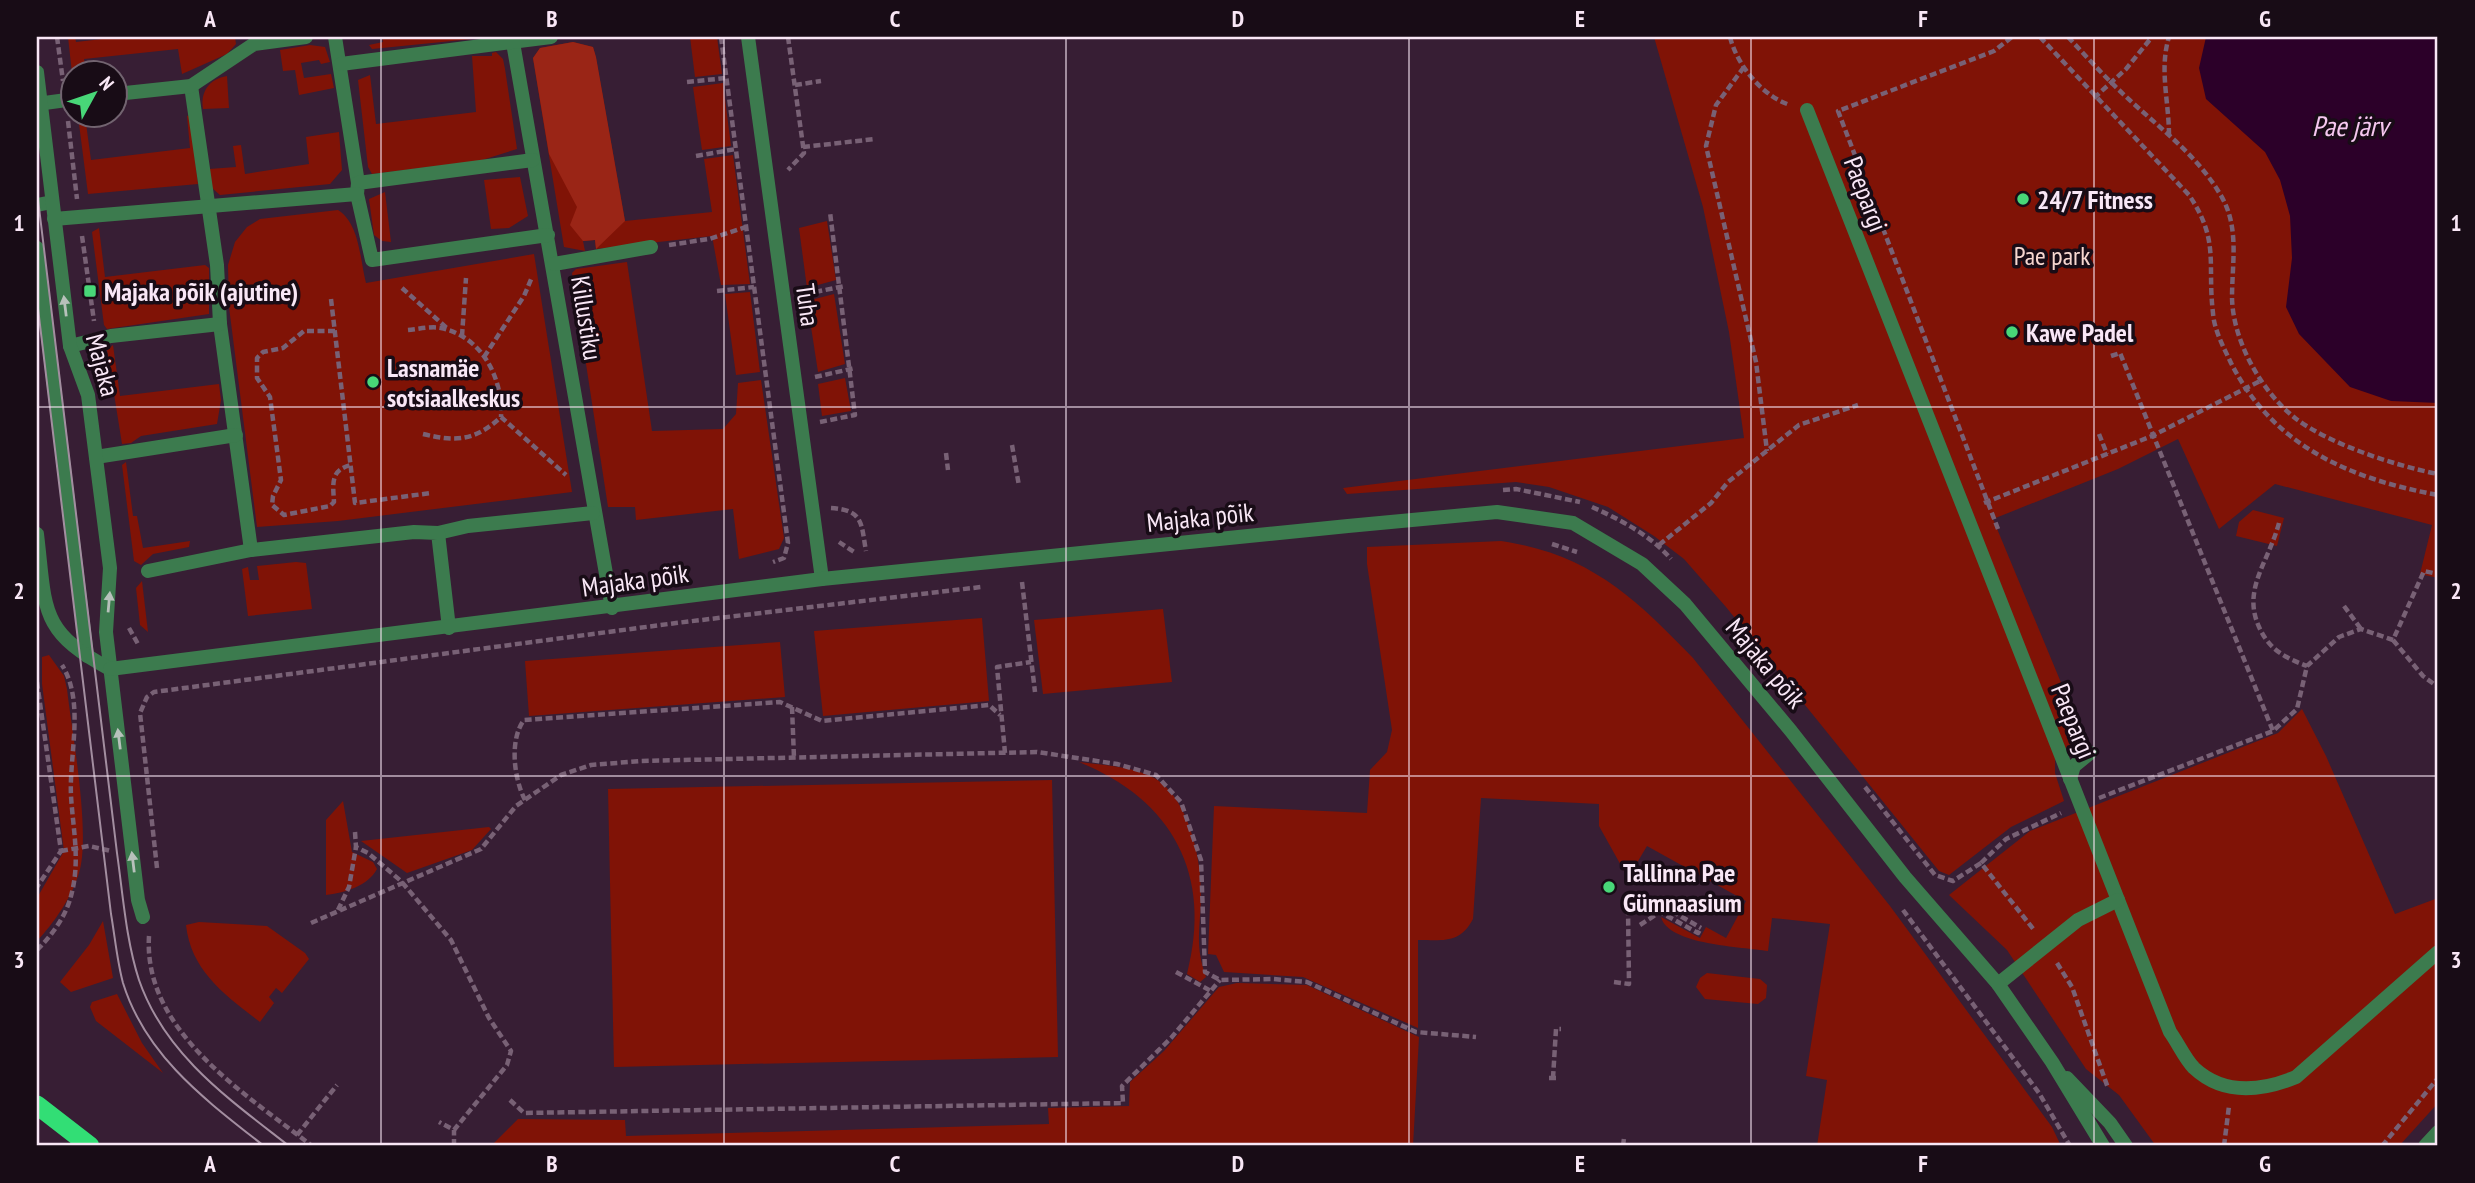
<svg xmlns="http://www.w3.org/2000/svg" width="2475" height="1183" font-family="'PT Sans Narrow',sans-serif">
	<style>
		.green { fill: #801306 }
		.forest { fill: #9a2516 }
		.water { fill: #2c0029 }
		.lines { fill: none; stroke-linecap: round; stroke-linejoin: round }
		.path { stroke: #786175; stroke-width: 4.5; stroke-dasharray: 7 3.5; stroke-linecap: butt }
		.service { stroke: #3c7b4e; stroke-width: 14 }
		.minor { stroke: #3c7b4e; stroke-width: 14 }
		.tertiary { stroke: #3c7b4e; stroke-width: 14 }
		.trunk { stroke: #32de75; stroke-width: 19 }
		.tram { stroke: #a38ea0; stroke-width: 2 }
		.oneway { fill: #b7c1bb }
		.grid { fill: none; stroke: #f9e7f6; stroke-width: 2; stroke-opacity: 0.55 }
		.poi-dot { fill: #48d778; stroke: #180c16; stroke-width: 2.5 }
		.labels { text-anchor: middle; dominant-baseline: central; stroke-width: 7; stroke-linejoin: round; paint-order: stroke }
		.street-label { font-size: 26px; fill: #f9e7f6; stroke: #180c16 }
		.poi-label { font-size: 26px; font-weight: bold; fill: #f9e7f6; stroke: #180c16; text-anchor: start }
		.park-label { font-size: 26px; fill: #f7d7d0; stroke: #180c16 }
		.water-label { font-size: 28px; font-style: italic; fill: #f5c7ef; stroke: #180c16 }
		.neatline { fill: none; stroke: #f9e7f6; stroke-width: 2.5 }
		.grid-label { font-size: 23px; text-anchor: middle; font-weight: bold; fill: #f9e7f6 }
	</style>
	<rect width="100%" height="100%" fill="#371e34"/>
	<g class="green">
		<path d="M68,37H75L76,42L120,37H235L236,44L227,54L182,74L178,49L84,59L86,73L74,74L73,82Z"/>
		<path d="M382,37H492L372,49L369,45L383,42Z"/>
		<path d="M690,37H717L722,74L695,77Z"/>
		<path d="M1654,37H2438V578L2420,574L2432,525L2275,484L2219,529L2178,439L2118,469L1993,519L2084,738L2055,754V773L2064,801L2011,827L1949,875L1939,871L1726,607L1684,559L1654,536L1608,507L1549,487L1516,482L1347,494L1343,488L1744,438L1729,332L1703,207Z"/>
		<path d="M573,42L593,47L596,58L625,221L712,212L704,159L733,155L750,284L721,285L712,236L596,249L595,240L583,241L585,251L564,247L533,58L540,48Z"/>
		<path d="M310,45L325,47L330,62L321,64L319,60L301,63L304,78L331,74L334,88L299,95L295,70L283,71L280,50Z"/>
		<path d="M496,52L503,59L505,69L517,149L479,161L372,174L368,167L358,80L370,75L376,124L476,112L472,56H492V53Z"/>
		<path d="M227,76L229,108L203,109C200,92 209,79 227,76Z"/>
		<path d="M723,83L731,146L702,150L693,87Z"/>
		<path d="M190,115L198,184L88,194L78,116H85L91,160L190,148L187,116Z"/>
		<path d="M339,132L342,170L330,184L220,195L212,188L209,169L236,167L233,146L241,145L245,174L309,164L306,137Z"/>
		<path d="M520,177L528,216L509,228L491,229L484,180Z"/>
		<path d="M385,192L391,242L382,241L374,235L369,199Z"/>
		<path d="M338,210C360,224 360,260 366,283L534,254L572,492L338,521L257,527L229,307L228,265L235,242L247,227L260,219Z"/>
		<path d="M827,221L836,280L807,288L799,228Z"/>
		<path d="M99,228L105,277L205,265L209,268V314L107,329L104,325L92,232Z"/>
		<path d="M627,262L652,431L723,429L736,414L738,383L761,380L784,538L779,549L739,559L733,509L636,520L635,507H608L572,273L576,269Z"/>
		<path d="M750,292L760,372L736,375L725,294Z"/>
		<path d="M834,294L845,364L818,372L807,301Z"/>
		<path d="M113,345L120,396L219,384L221,400L217,424L141,436L131,443L122,444L107,350Z"/>
		<path d="M845,378L851,411L822,416L818,384Z"/>
		<path d="M126,462L133,516H137L143,548L190,541L189,547L153,554L141,565L134,561L122,465Z"/>
		<path d="M2253,510L2284,518L2277,546L2236,536L2239,522Z"/>
		<path d="M1501,541C1589,554 1634,597 1693,658L1890,906L2052,1127L2061,1146H1817L1827,1080L1806,1076L1830,924L1772,918L1768,951C1743,947 1668,945 1661,917L1700,938L1706,927L1726,938L1746,901L1647,846L1628,878L1599,826V804L1481,798L1473,919C1460,944 1443,940 1418,940V1028L1303,977L1224,972L1216,955L1208,954L1214,806L1367,813L1370,770L1387,752L1392,730L1367,564V547Z"/>
		<path d="M296,562L306,563L312,609L248,616L242,569L248,567L250,580H259L257,566Z"/>
		<path d="M142,581L148,632L140,625L136,588Z"/>
		<path d="M1163,609L1172,682L1043,694L1034,620Z"/>
		<path d="M982,618L989,701L823,716L814,631Z"/>
		<path d="M780,642L785,697L529,716L525,661Z"/>
		<path d="M49,655L64,676L67,689C72,733 91,834 79,873C72,897 54,923 37,941V898L64,851L42,684V657Z"/>
		<path d="M2302,709L2326,756L2395,914L2438,898V1103L2399,1146H2156L2119,1095L2086,1069L2007,950L1949,895L2030,831L2278,733Z"/>
		<path d="M1079,762C1101,765 1127,766 1148,775C1188,791 1202,859 1201,898C1200,930 1195,946 1206,977L1200,982L1187,974C1213,875 1173,800 1079,762Z"/>
		<path d="M1052,780L1058,1057L614,1067L608,789Z"/>
		<path d="M343,801L352,852L373,862L377,869C368,886 344,893 326,895V820Z"/>
		<path d="M489,827L491,829L472,850L407,873L361,841Z"/>
		<path d="M103,921L113,978L71,992L60,982L89,945Z"/>
		<path d="M199,922L267,926L305,953L309,959L282,993L276,988L269,997L274,1003L260,1022C225,995 191,971 186,925Z"/>
		<path d="M1707,973L1760,979L1767,985L1766,998L1758,1004L1705,999L1696,987L1700,978Z"/>
		<path d="M1237,983L1307,985L1419,1037L1413,1146H491L518,1119L625,1120L626,1136L1049,1124L1048,1108L1129,1106L1130,1082L1164,1051L1219,987Z"/>
		<path d="M117,994L142,1043L163,1073L96,1021L90,1007L92,1002Z"/>
	</g>
	<path class="forest" d="M573,42L593,47L596,57L625,221L596,249L595,240L583,241L570,225L577,207L549,154L533,58L540,48Z"/>
	<path class="water" d="M2206,37H2438V403L2391,401L2350,387L2299,334L2286,307L2292,258L2290,216L2280,180L2265,152L2206,99L2199,68Z"/>
	<g class="lines">
		<g class="path">
			<path d="M57,37L63,81"/>
			<path d="M721,37L788,543L784,558L773,562"/>
			<path d="M788,37L804,153L788,170"/>
			<path d="M1730,37C1737,65 1762,96 1790,105"/>
			<path d="M2040,37L2189,195C2220,241 2207,263 2213,313C2214,330 2224,348 2231,363C2273,446 2350,479 2438,495"/>
			<path d="M2068,37C2085,55 2102,74 2120,91C2154,124 2195,152 2220,194C2240,226 2232,262 2232,298C2233,341 2261,391 2295,418C2329,444 2396,466 2438,474"/>
			<path d="M1744,67L1716,105L1706,146L1756,362L1767,451"/>
			<path d="M687,82L726,78"/>
			<path d="M795,85L821,81"/>
			<path d="M2094,98L2126,69L2152,37"/>
			<path d="M68,121L77,199"/>
			<path d="M2169,135C2169,102 2159,69 2169,37"/>
			<path d="M803,147L875,139"/>
			<path d="M696,156L736,149"/>
			<path d="M82,236L94,321"/>
			<path d="M669,245L709,239L746,227"/>
			<path d="M402,288L449,330"/>
			<path d="M717,291L754,287"/>
			<path d="M805,294L845,286"/>
			<path d="M331,299L355,503L431,493"/>
			<path d="M408,330C418,329 432,326 441,328C483,337 503,379 501,417"/>
			<path d="M335,331H304L283,348L263,352L257,358V378L270,397L281,480L273,496L272,505L284,515L330,506L334,502C333,484 330,470 351,465"/>
			<path d="M462,336L466,278"/>
			<path d="M2111,356L2120,353L2273,731"/>
			<path d="M484,357L524,296L532,277"/>
			<path d="M815,377L855,368"/>
			<path d="M820,422L855,415L830,212"/>
			<path d="M423,434C456,442 475,441 501,417L566,475"/>
			<path d="M2099,434L2107,454"/>
			<path d="M1012,445L1019,486"/>
			<path d="M946,453L948,470"/>
			<path d="M1503,490L1516,489L1580,502"/>
			<path d="M1984,503L2152,436L2262,380"/>
			<path d="M1592,507C1621,520 1650,535 1671,559"/>
			<path d="M831,508C864,510 861,524 866,551"/>
			<path d="M2279,523C2268,564 2240,591 2261,631C2271,651 2288,659 2307,666"/>
			<path d="M1998,529L1838,111L1994,51L2012,37"/>
			<path d="M839,542L854,552"/>
			<path d="M1552,544L1577,552"/>
			<path d="M1659,545L1711,503L1728,482L1799,425L1858,405"/>
			<path d="M1022,582L1035,692"/>
			<path d="M2344,606L2361,629"/>
			<path d="M129,628L138,644"/>
			<path d="M2393,640L2423,676L2438,687"/>
			<path d="M37,682L61,851L37,887"/>
			<path d="M792,707L794,758"/>
			<path d="M1005,753L997,667L1031,662"/>
			<path d="M1865,787L1935,875L1953,881L1981,863L2034,930"/>
			<path d="M2099,798L2273,731L2297,709L2307,666L2339,637L2361,629L2393,640L2424,571L2438,574"/>
			<path d="M525,800C514,779 509,740 524,720L780,702L822,721L989,705L1000,715"/>
			<path d="M355,832L356,847L368,853L401,881L451,940L489,1018L511,1051L507,1065L454,1130L439,1122"/>
			<path d="M61,851L89,846L111,851"/>
			<path d="M1981,863L2006,839L2061,813"/>
			<path d="M157,868L140,713L147,697L154,692L676,623L981,587"/>
			<path d="M1663,906L1701,928"/>
			<path d="M338,910L349,887L356,847"/>
			<path d="M1903,910L2039,1093L2070,1146"/>
			<path d="M1660,912L1665,903"/>
			<path d="M311,923L481,849L516,806L561,775L591,765L641,761L1037,752L1117,764L1156,775L1181,802L1201,860L1205,972L1220,980L1273,979L1307,982L1416,1032L1476,1037"/>
			<path d="M1640,925L1660,912L1698,933L1701,928"/>
			<path d="M149,936C143,1032 246,1094 312,1146"/>
			<path d="M37,950C53,934 67,915 72,892C80,859 73,829 71,796C69,754 85,702 62,665"/>
			<path d="M2057,963L2072,987L2108,1088"/>
			<path d="M1176,972L1211,991"/>
			<path d="M1614,982L1629,984L1628,908"/>
			<path d="M1549,1078H1557"/>
			<path d="M1553,1078L1556,1029H1561"/>
			<path d="M510,1100L524,1113L1123,1103L1122,1086L1171,1038L1220,980"/>
			<path d="M297,1135L337,1085"/>
			<path d="M454,1146V1130"/>
			<path d="M1623,1146L1624,1138"/>
			<path d="M2224,1146L2229,1106"/>
			<path d="M2382,1146L2438,1078"/>
		</g>
		<g class="service">
			<path d="M37,248L87,656"/>
			<path d="M2070,779L2074,766L2090,753"/>
			<path d="M2425,1146L2438,1132"/>
		</g>
		<g class="minor">
			<path d="M335,37L358,183"/>
			<path d="M512,37L612,608"/>
			<path d="M748,37L822,579"/>
			<path d="M341,64L551,37"/>
			<path d="M191,86L217,265L220,324L251,550"/>
			<path d="M116,94L191,86L254,44L306,37"/>
			<path d="M37,104L74,99"/>
			<path d="M1807,110L2170,1032C2178,1043 2185,1059 2194,1068C2224,1096 2262,1091 2296,1077L2438,952"/>
			<path d="M533,160L358,183L357,194L372,260L548,235"/>
			<path d="M37,205L52,202"/>
			<path d="M54,219L357,194"/>
			<path d="M554,264L651,247"/>
			<path d="M70,346L111,336L220,324"/>
			<path d="M96,457L236,435"/>
			<path d="M438,533L468,526L593,513"/>
			<path d="M148,571L251,550L414,532L438,533L449,628"/>
			<path d="M1998,984L2078,920L2118,900"/>
		</g>
		<g class="tertiary">
			<path d="M37,72L70,346L88,395L110,568L106,632L138,900L143,917"/>
			<path d="M37,534C46,608 38,631 110,669"/>
			<path d="M110,669L822,579L1348,526L1497,512L1573,523L1642,564L1685,604L1791,731L1905,877L1998,984L2052,1062L2103,1146"/>
			<path d="M2067,1078L2110,1123L2126,1146"/>
		</g>
		<path class="trunk" d="M37,1105L90,1146"/>
		<g class="tram">
			<path d="M37,191L117,853C123,895 126,940 139,980C165,1055 229,1099 289,1146"/>
			<path d="M37,300L111,914C115,937 117,961 123,983C146,1057 207,1101 264,1146"/>
		</g>
	</g>
	<defs><path id="oneway-solid" d="M-6-.8H1V-3.2L6.5 0L1 3.2V.8H-6Z" transform="scale(1.75)"/></defs>
	<g class="oneway">
		<use href="#oneway-solid" transform="translate(65 306) rotate(-97)"/>
		<use href="#oneway-solid" transform="translate(109 602) rotate(-85)"/>
		<use href="#oneway-solid" transform="translate(119 739) rotate(-97)"/>
		<use href="#oneway-solid" transform="translate(133 862) rotate(-97)"/>
	</g>
	<path class="grid" d="M381,37V1146M724,37V1146M1066,37V1146M1409,37V1146M1751,37V1146M2094,37V1146M37,407H2438M37,776H2438"/>
	<g class="poi-dot">
		<circle cx="2023" cy="199" r="7"/>
		<rect x="83" y="284" width="14" height="14" rx="3.5"/>
		<circle cx="2012" cy="332" r="7"/>
		<circle cx="373" cy="382" r="7"/>
		<circle cx="1609" cy="887" r="7"/>
	</g>
	<g class="labels">
		<g class="street-label">
			<text transform="translate(1866 194) rotate(69)">Paepargi</text>
			<text transform="translate(808 305) rotate(82)">Tuha</text>
			<text transform="translate(587 318) rotate(81)">Killustiku</text>
			<text transform="translate(103 365) rotate(75)">Majaka</text>
			<text transform="translate(1200 517) rotate(-6)">Majaka põik</text>
			<text transform="translate(635 580) rotate(-8)">Majaka põik</text>
			<text transform="translate(1766 663) rotate(50)">Majaka põik</text>
			<text transform="translate(2074 721) rotate(68)">Paepargi</text>
		</g>
		<g class="poi-label">
			<text x="2037" y="199">24/7 Fitness</text>
			<text x="104" y="291">Majaka põik (ajutine)</text>
			<text x="2026" y="332">Kawe Padel</text>
			<text x="387" y="367">Lasnamäe<tspan x="387" dy="30">sotsiaalkeskus</tspan></text>
			<text x="1623" y="872">Tallinna Pae<tspan x="1623" dy="30">Gümnaasium</tspan></text>
		</g>
		<g class="park-label">
			<text x="2052" y="255">Pae park</text>
		</g>
		<g class="water-label">
			<text x="2350" y="125">Pae järv</text>
		</g>
	</g>
	<rect width="2475" height="1183" fill="none" stroke="#180c16" stroke-width="77"/>
	<g transform="translate(94 94) rotate(50)"><circle r="33" fill="#180c16" stroke="#726470" stroke-width="2"/>
	<path d="M0-5L12 26L0 18L-12 26Z" fill="#48d778"/>
	<text y="-10" font-size="19" font-weight="bold" text-anchor="middle" fill="#f9e7f6">N</text>
	</g>
	<rect x="38" y="38" width="2398" height="1106" class="neatline"/>
	<g class="grid-label">
		<text x="210" y="27">A</text>
		<text x="552" y="27">B</text>
		<text x="895" y="27">C</text>
		<text x="1238" y="27">D</text>
		<text x="1580" y="27">E</text>
		<text x="1923" y="27">F</text>
		<text x="2265" y="27">G</text>
		<text x="19" y="231">1</text>
		<text x="2456" y="231">1</text>
		<text x="19" y="599">2</text>
		<text x="2456" y="599">2</text>
		<text x="19" y="968">3</text>
		<text x="2456" y="968">3</text>
		<text x="210" y="1172">A</text>
		<text x="552" y="1172">B</text>
		<text x="895" y="1172">C</text>
		<text x="1238" y="1172">D</text>
		<text x="1580" y="1172">E</text>
		<text x="1923" y="1172">F</text>
		<text x="2265" y="1172">G</text>
	</g>
</svg>
